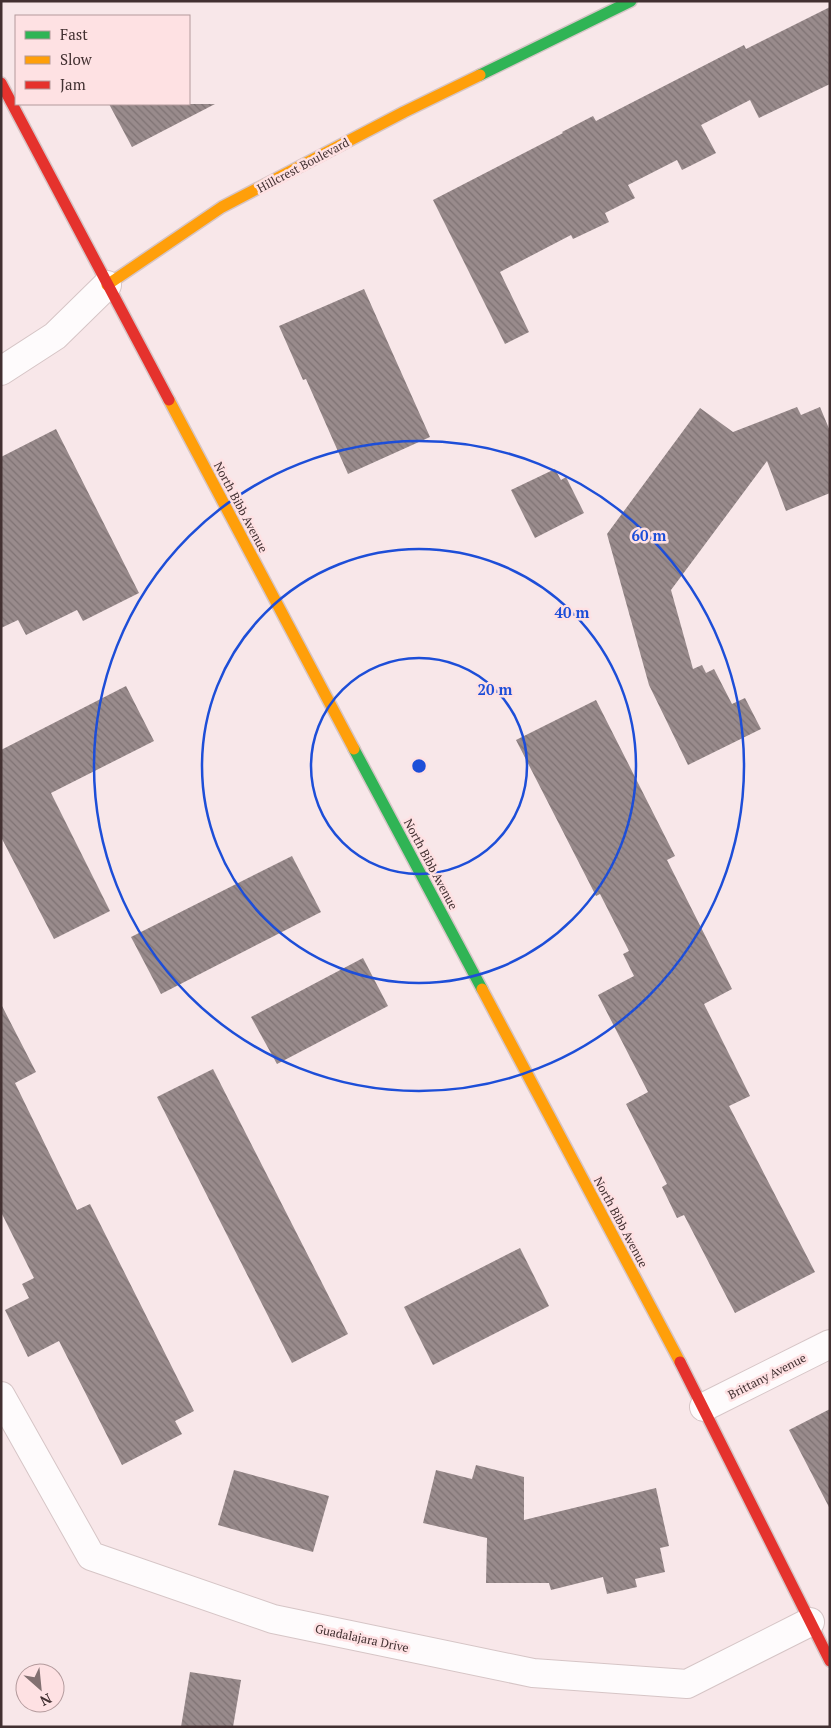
<svg xmlns="http://www.w3.org/2000/svg" width="831" height="1728" font-family="'PT Serif',serif">
	<style>
		.building { fill: url(#building-back-hatch) }
		.lines { fill: none; stroke-linecap: round; stroke-linejoin: round }
		.street-casing { stroke: #d6c5c6; stroke-width: 30 }
		.fast-casing { stroke: #d6c5c6; stroke-width: 14 }
		.slow-casing { stroke: #d6c5c6; stroke-width: 14 }
		.jam-casing { stroke: #d6c5c6; stroke-width: 14 }
		.street { stroke: #fefbfc; stroke-width: 28 }
		.fast { stroke: #30b455; stroke-width: 11 }
		.slow { stroke: #ff9f0a; stroke-width: 11 }
		.jam { stroke: #e5322d; stroke-width: 11 }
		.ring { fill: none; stroke: #1d4ed8; stroke-width: 2.5 }
		.labels { text-anchor: middle; dominant-baseline: central; stroke-width: 5; stroke-linejoin: round; paint-order: stroke }
		.street-label { font-size: 12px; fill: #423031; stroke: #fee1e3 }
		.centre { fill: #1d4ed8; stroke: #fee1e3; stroke-width: 2.5 }
		.ring-label { font-size: 15px; text-anchor: middle; font-weight: bold; fill: #1d4ed8; stroke: #fee1e3; stroke-width: 5; stroke-linejoin: round; paint-order: stroke }
	</style>
	<defs>
		<pattern id="building-back-hatch" width="6" height="6" patternUnits="userSpaceOnUse" patternTransform="scale(1.25)"><rect width="6" height="6" fill="#998b8c"/><path d="M-1 5l2 2M0 0l6 6M5-1l2 2" fill="none" stroke="#7e7273"/></pattern>
	</defs>
	<rect width="100%" height="100%" fill="#f8e7e9"/>
	<g class="building">
		<path d="M830,7V84L759,118L750,100L701,125L716,153L682,170L677,160L628,185L635,198L605,213L609,222L573,239L571,235L500,272L529,332L505,344L433,200L563,133L562,132L593,116L596,121L744,45L746,49Z"/>
		<path d="M109,104H215L132,147Z"/>
		<path d="M364,289L430,437L348,474L306,379L303,380L279,326Z"/>
		<path d="M797,407L801,415L820,407L830,431V493L786,511L767,461L671,590L693,669L702,665L706,673L714,669L732,704L745,698L761,729L688,765L649,685L607,534L700,408L733,432Z"/>
		<path d="M56,429L139,593L83,621L77,610L26,635L18,620L1,628V457Z"/>
		<path d="M555,469L561,480L566,477L584,513L535,538L511,490Z"/>
		<path d="M126,686L154,741L51,793L110,911L54,939L1,837V750Z"/>
		<path d="M596,700L675,856L667,860L732,989L704,1004L750,1096L729,1106L815,1272L735,1313L684,1215L677,1218L662,1187L667,1184L626,1104L648,1092L598,995L634,976L623,954L629,951L600,894L596,896L516,740Z"/>
		<path d="M292,856L321,912L161,994L131,937Z"/>
		<path d="M363,958L388,1006L277,1064L251,1017Z"/>
		<path d="M1,1004L36,1072L15,1083L77,1210L90,1204L194,1411L175,1421L182,1434L122,1465L59,1341L28,1357L5,1310L29,1298L22,1284L34,1278L1,1212Z"/>
		<path d="M213,1069L348,1334L292,1363L157,1097Z"/>
		<path d="M520,1248L549,1306L433,1365L404,1307Z"/>
		<path d="M830,1409V1509L789,1430Z"/>
		<path d="M476,1465L524,1477V1520L656,1488L669,1546L660,1548L665,1572L635,1579L637,1587L607,1594L603,1577L551,1590L549,1583H486L487,1538L423,1523L436,1470L472,1479Z"/>
		<path d="M234,1470L329,1496L313,1552L218,1525Z"/>
		<path d="M190,1672L241,1680L233,1727H181Z"/>
	</g>
	<g class="lines">
		<defs>
			<g id="street">
				<path d="M1,371L55,336L107,285"/>
				<path d="M1,1396L91,1556L273,1619L533,1673L687,1684L810,1622"/>
				<path d="M704,1407L830,1344"/>
			</g>
			<g id="fast">
				<path d="M480,75L631,1"/>
				<path d="M354,749L482,989"/>
			</g>
			<g id="slow">
				<path d="M107,285L222,207L404,112L480,75"/>
				<path d="M169,400L354,749"/>
				<path d="M482,989L680,1362"/>
			</g>
			<g id="jam">
				<path d="M1,83L169,400"/>
				<path d="M680,1362L830,1661"/>
			</g>
		</defs>
		<use href="#street" class="street-casing"/>
		<use href="#fast" class="fast-casing"/>
		<use href="#slow" class="slow-casing"/>
		<use href="#jam" class="jam-casing"/>
		<use href="#street" class="street"/>
		<use href="#fast" class="fast"/>
		<use href="#slow" class="slow"/>
		<use href="#jam" class="jam"/>
	</g>
	<g class="ring">
		<circle cx="419" cy="766" r="108"/>
		<circle cx="419" cy="766" r="217"/>
		<circle cx="419" cy="766" r="325"/>
	</g>
	<g class="labels">
		<g class="street-label">
			<text transform="translate(303 165) rotate(-28)">Hillcrest Boulevard</text>
			<text transform="translate(241 507) rotate(62)">North Bibb Avenue</text>
			<text transform="translate(431 864) rotate(62)">North Bibb Avenue</text>
			<text transform="translate(621 1222) rotate(62)">North Bibb Avenue</text>
			<text transform="translate(767 1376) rotate(-27)">Brittany Avenue</text>
			<text transform="translate(362 1638) rotate(12)">Guadalajara Drive</text>
		</g>
	</g>
	<circle cx="419" cy="766" r="8" class="centre"/>
	<g class="ring-label">
		<text x="649" y="541">60 m</text>
		<text x="572" y="618">40 m</text>
		<text x="495" y="695">20 m</text>
	</g>
	<rect width="831" height="1728" fill="none" stroke="#423031" stroke-width="5"/>
	<rect x="15" y="15" width="175" height="90" fill="#fee1e3" stroke="#b39a9c"/>
	<rect x="25" y="31" width="25" height="8" fill="#30b455" stroke="#b39a9c"/>
	<text x="60" y="40" font-size="15" fill="#423031">Fast</text>
	<rect x="25" y="56" width="25" height="8" fill="#ff9f0a" stroke="#b39a9c"/>
	<text x="60" y="65" font-size="15" fill="#423031">Slow</text>
	<rect x="25" y="81" width="25" height="8" fill="#e5322d" stroke="#b39a9c"/>
	<text x="60" y="90" font-size="15" fill="#423031">Jam</text>
	<g transform="translate(40 1688) rotate(153)"><circle r="24" fill="#fee1e3" stroke="#b39a9c"/>
	<path d="M0-4L9 19L0 12L-9 19Z" fill="#827071"/>
	<text y="-8" font-size="14" font-weight="bold" text-anchor="middle" fill="#423031">N</text>
	</g>
</svg>
